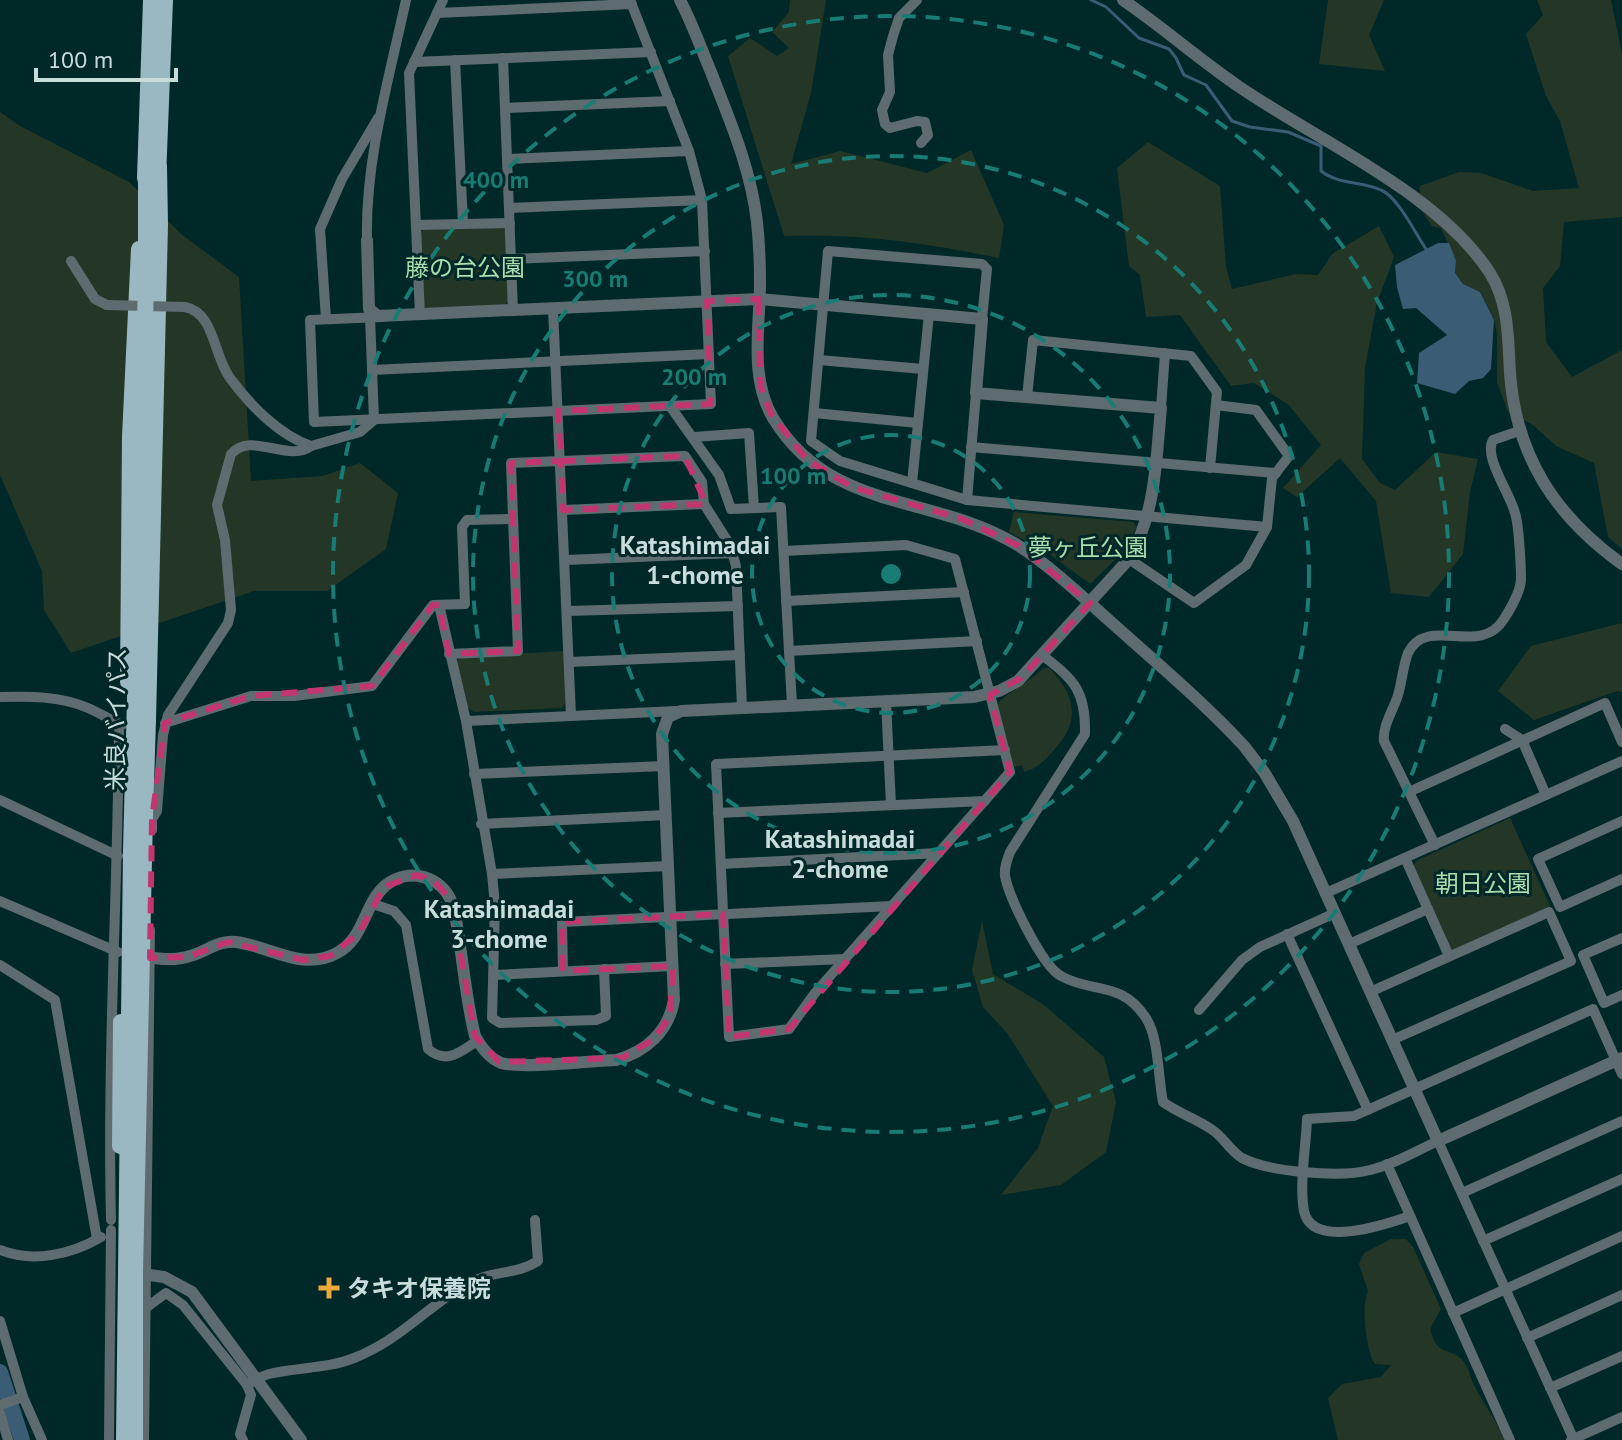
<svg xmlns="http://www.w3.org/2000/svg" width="1622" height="1440" font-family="'PT Sans','Noto Sans JP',sans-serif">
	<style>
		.green { fill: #243726 }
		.water { fill: #3a5c75 }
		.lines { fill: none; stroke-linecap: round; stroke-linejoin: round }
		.stream { stroke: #3a5c75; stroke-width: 3 }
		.river { stroke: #3a5c75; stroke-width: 16 }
		.minor { stroke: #5e6c71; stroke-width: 10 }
		.tertiary { stroke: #5e6c71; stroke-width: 12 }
		.primary { stroke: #99b8c1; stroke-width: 16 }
		.minor-bridge { stroke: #5e6c71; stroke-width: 10 }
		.primary-bridge { stroke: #99b8c1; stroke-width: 16 }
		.marked { fill: none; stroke: #c3356e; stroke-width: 6; stroke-dasharray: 16 10; stroke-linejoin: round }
		.ring { fill: none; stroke: #187b74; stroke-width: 4; stroke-dasharray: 14 10 }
		.poi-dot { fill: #eca93a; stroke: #002828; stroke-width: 3 }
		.labels { text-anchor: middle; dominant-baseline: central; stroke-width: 6; stroke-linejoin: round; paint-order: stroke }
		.park-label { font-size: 24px; fill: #a9dfaf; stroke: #002828 }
		.street-label { font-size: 24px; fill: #c8dcdc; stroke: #002828 }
		.poi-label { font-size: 24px; font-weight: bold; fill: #c8dcdc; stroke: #002828; text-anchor: start }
		.neighbourhood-label { font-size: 26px; font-weight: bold; fill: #c8dcdc; stroke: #002828 }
		.centre { fill: #187b74; stroke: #002828; stroke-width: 4 }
		.ring-label { font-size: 24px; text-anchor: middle; font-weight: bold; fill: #187b74; stroke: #002828; stroke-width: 6; stroke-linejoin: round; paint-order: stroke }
	</style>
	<rect width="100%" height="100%" fill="#002828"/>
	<g class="green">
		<path d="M790,0H826L811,93L791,164L840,151L927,173L971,150L1004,225L999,258C927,243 857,233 784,236L728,56L750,38L777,56L789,48L772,32L789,12Z"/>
		<path d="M1328,0H1384L1369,35L1385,71L1319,64Z"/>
		<path d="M1537,0H1611L1622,54V217L1564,222L1560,266L1543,288L1546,342L1572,377L1622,350V549L1608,537L1594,463L1556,446L1533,425L1508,412L1497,382V333L1494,320L1480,292L1463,284L1455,273L1456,261L1441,228L1432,226L1420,208V186L1459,172L1481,173L1533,191L1579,188L1560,121L1546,96L1526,34L1543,15Z"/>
		<path d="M0,112L20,126L129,182L181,234L239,277L251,481L323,476L360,463L398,493L386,549L327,591H254L71,653L44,610L42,571L0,475Z"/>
		<path d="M1148,142L1220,186L1226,267L1232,289L1296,274L1318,275L1332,254L1379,226L1394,257L1377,303L1365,367L1362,459L1380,483L1395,490L1436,452L1478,459L1470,492L1463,554L1429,597L1391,593L1376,501L1340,458L1297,497L1283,488L1321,445L1289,405L1254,383L1231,386L1180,315L1146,317L1140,275L1129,266L1117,168Z"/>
		<path d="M506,226L509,301L504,305L427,309L423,305L420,233L425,228Z"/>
		<path d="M1014,512L1133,522L1137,527L1123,552L1090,584L1048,553L1009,532Z"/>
		<path d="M1622,623V692L1617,691L1534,720L1498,691L1531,646Z"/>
		<path d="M564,651L566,702L562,708L474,712L468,708L456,663L460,657Z"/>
		<path d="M1043,668H1049C1076,695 1081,721 1054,750C1044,761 1038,768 1024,772L1022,765L1014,767L997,705C1002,696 1032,681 1043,668Z"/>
		<path d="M1510,818L1550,906L1450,951L1413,867L1416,861Z"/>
		<path d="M982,921L993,974L1044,1005L1104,1057L1116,1102L1106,1152L1061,1185L1001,1195L1038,1148L1053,1106L1007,1033L983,1007L972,970Z"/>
		<path d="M1391,1239H1406L1413,1247L1441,1309L1430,1329C1438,1360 1451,1345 1464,1362C1469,1368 1470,1377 1474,1385C1483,1404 1497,1420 1504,1440H1338L1328,1398L1342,1384L1381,1377L1391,1365L1375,1364C1366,1352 1361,1305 1368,1291L1359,1264L1364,1253Z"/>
	</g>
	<path class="water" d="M1438,243H1449L1456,261L1455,273L1463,284L1480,292L1494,320L1491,369L1483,378L1469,381L1455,394L1417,383L1419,353L1447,335L1416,308L1403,309L1397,287L1395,265Z"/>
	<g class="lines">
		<path class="stream" d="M1091,0L1106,7L1139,38L1169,49L1176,58L1184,75L1206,85L1232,121L1250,127L1288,132L1321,146V171C1339,185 1361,181 1381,190C1398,197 1415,233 1426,249"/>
		<path class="river" d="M0,1372L22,1440"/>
		<g class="minor">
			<path d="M917,0L899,18L893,36L888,55L890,92L882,110L885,124L890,128L917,121L925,122L928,135L921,143"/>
			<path d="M437,13L632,4"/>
			<path d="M503,58L513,311"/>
			<path d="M455,60L463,223"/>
			<path d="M414,62L651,52"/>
			<path d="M505,108L670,101"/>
			<path d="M507,159L689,151"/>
			<path d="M509,208L702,200"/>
			<path d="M416,225L510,223"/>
			<path d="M367,240C365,160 389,79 406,0"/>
			<path d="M511,259L705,251"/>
			<path d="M71,261L95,299L107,305"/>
			<path d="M185,307C215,313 213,355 230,378C250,405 279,435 311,446L360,432L374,420L370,317"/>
			<path d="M553,309L571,716"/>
			<path d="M420,315L409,73L443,0"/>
			<path d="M382,317L310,320L314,422L711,404L702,200L689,151L630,0"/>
			<path d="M326,319L320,229L342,179L378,118"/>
			<path d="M982,319L987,269L982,264L828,251L811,441L840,461L967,500L1267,527"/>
			<path d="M819,360L923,369"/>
			<path d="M372,370L709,354"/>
			<path d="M1027,397L1033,340L1191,356L1217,392L1210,468"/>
			<path d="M670,406L719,475L731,509L781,507L792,705"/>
			<path d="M1161,408L1165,353"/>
			<path d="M814,413L918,423"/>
			<path d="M694,437L749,433L754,508"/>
			<path d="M971,447L1276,473"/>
			<path d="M912,483L929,314"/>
			<path d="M967,500L976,393"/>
			<path d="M563,510L704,504"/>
			<path d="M784,551L906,545L955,559L1010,772L815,993L789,1029L729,1037L716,764L1005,750"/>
			<path d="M1129,559L1194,603L1246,565L1267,527L1272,478L1289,456L1256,410L1216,405"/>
			<path d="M566,560L733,553"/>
			<path d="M786,601L964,592"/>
			<path d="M439,605L466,721L492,874L495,905L492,1018L500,1023L596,1020L606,1016L604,969"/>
			<path d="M568,611L738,606"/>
			<path d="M789,651L977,641"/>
			<path d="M449,654L518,651L511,463L685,456L702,482L704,504L730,545L736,566L742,708"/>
			<path d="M1043,656C1075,679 1086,693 1085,734L1010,852C1007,860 1004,868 1005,876C1009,897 1042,966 1061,976C1093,994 1121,980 1146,1018C1159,1038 1158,1078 1163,1102C1178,1113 1195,1118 1211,1129C1223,1136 1230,1151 1242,1158C1269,1172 1340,1178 1370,1170C1393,1165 1416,1151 1438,1141L1574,1440"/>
			<path d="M569,662L740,655"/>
			<path d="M0,697C29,696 60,696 88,708C100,713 110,720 122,725"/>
			<path d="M886,701L891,805"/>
			<path d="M466,721L676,711"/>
			<path d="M165,723L251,696H294L372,686L433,605L465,604L462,527L467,520L513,519"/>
			<path d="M1505,729L1522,740L1546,795"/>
			<path d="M474,774L664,766"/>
			<path d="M1411,791L1605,703L1622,742"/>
			<path d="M0,800L118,856"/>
			<path d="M718,813L985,801"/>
			<path d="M1622,821L1538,859L1560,907L1622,879"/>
			<path d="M481,824L666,815"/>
			<path d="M152,830V819L157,811L163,735L168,715L228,623L231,610L225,540L217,505L231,454C252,431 288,463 311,446"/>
			<path d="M1435,845L1384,741C1382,726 1394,709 1398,695C1402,682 1403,666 1408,653C1427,614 1480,658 1504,619C1511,608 1520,592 1521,580C1521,566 1519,525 1515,513C1510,493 1483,457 1493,440L1519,431"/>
			<path d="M1405,858L1449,956"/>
			<path d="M721,864L939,853"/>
			<path d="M492,874L669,866"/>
			<path d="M1326,893L1622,761"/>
			<path d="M0,901L118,952"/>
			<path d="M373,904L394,911L406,925L428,1049C447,1065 460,1052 477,1041"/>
			<path d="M1287,934L1368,1110"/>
			<path d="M1622,938L1583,955L1604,1003L1622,995"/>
			<path d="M1349,944L1428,909"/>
			<path d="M725,964L845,959"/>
			<path d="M0,965L55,1000L97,1239"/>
			<path d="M563,971L562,922L892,906"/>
			<path d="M494,975L673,966"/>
			<path d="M1370,992L1549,912L1571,961L1392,1040"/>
			<path d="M1199,1010L1242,960L1260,947L1335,913"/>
			<path d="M1387,1164L1510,1440"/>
			<path d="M1462,1193L1622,1121"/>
			<path d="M1410,1216C1387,1224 1312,1250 1304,1211C1299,1183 1306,1148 1307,1119L1354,1116L1593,1009L1622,1074"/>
			<path d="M111,1220C107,1055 118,889 119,724"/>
			<path d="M1483,1241L1622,1179"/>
			<path d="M0,1250C32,1263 71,1255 101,1237"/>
			<path d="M147,1307L166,1293L183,1305L247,1385L251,1395L240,1434L243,1440"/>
			<path d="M1453,1313L1622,1236"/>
			<path d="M0,1321L23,1397L42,1440"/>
			<path d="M1527,1338L1622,1295"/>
			<path d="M247,1385C254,1381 261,1376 269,1374C297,1367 327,1369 354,1358C403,1339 430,1302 474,1281C495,1270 516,1275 538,1261L535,1220"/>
			<path d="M1550,1388L1622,1356"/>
			<path d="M0,1405L23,1397"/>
			<path d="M0,1413L8,1440"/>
			<path d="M109,1440L111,1230"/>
			<path d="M144,1440L150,930"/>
			<path d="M1571,1440L1622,1417"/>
		</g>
		<g class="tertiary">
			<path d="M680,0C692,23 701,48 711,72C730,121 751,169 757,222C759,241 760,262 760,282C760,327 749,377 773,418C831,514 934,493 1019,546C1048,564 1085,599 1112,623C1157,663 1203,702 1244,746L1264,772L1293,821L1438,1141L1622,1058"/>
			<path d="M1123,0C1164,28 1202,62 1244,90C1321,142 1439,194 1490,273C1509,303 1508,339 1510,373C1516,456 1555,516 1622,564"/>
			<path d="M135,955C153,958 172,962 190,956C206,952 218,940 236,942C270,946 302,972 337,953C365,938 364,903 386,885C409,867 442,876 452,903C456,914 457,927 459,939C464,971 467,1004 475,1036C481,1047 489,1058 501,1063C521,1069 591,1061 616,1060C646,1052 669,1031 674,1000L662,734L668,717L681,711L974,697L999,691L1018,681L1129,559C1156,513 1156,460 1161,408L976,393L982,319L759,299L378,316L369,309L367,240"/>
			<path d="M127,1272L164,1277L192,1292L301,1440"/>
		</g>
		<g class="primary">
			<path d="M145,178L151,0"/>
			<path d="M158,178L165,0"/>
			<path d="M128,682L130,437L139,249"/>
			<path d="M148,720L160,225L159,167"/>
			<path d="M120,1146L121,1022"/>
			<path d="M135,1440V1272L145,815"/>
		</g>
		<path class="minor-bridge" d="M107,305L185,307"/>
		<g class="primary-bridge">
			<path d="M145,815L148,720"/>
			<path d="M124,1440L131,850L146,282V167"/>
		</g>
	</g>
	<path class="marked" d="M759,299L760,385L771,414L807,460L852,487L962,519L1019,546L1090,603L1021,678L990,695L1010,772L789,1029L729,1037L723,914L562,922L563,971L673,966L670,1016L654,1039L622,1058L499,1062L475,1036L451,900L434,881L417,875L384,887L359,933L330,956L303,960L228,942L187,957L150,958L152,819L165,723L251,696L372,686L433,605H439L449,654L518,651L511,463L561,461L563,510L706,504L685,456L561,461L558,411L711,404L707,301Z"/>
	<g class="ring">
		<circle cx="891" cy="574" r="139"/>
		<circle cx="891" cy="574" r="279"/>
		<circle cx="891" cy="574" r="418"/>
		<circle cx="891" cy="574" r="558"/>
	</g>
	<path class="poi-dot" d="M325 1276h8v8h8v8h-8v8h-8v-8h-8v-8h8z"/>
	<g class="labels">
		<g class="park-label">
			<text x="465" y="267">藤の台公園</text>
			<text x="1088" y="547">夢ヶ丘公園</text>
			<text x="1483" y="883">朝日公園</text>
		</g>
		<g class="street-label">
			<text transform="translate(116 719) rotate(-89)">米良バイパス</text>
		</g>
		<g class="poi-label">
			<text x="347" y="1288">タキオ保養院</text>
		</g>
		<g class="neighbourhood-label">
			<text x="695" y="544">Katashimadai<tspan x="695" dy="30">1-chome</tspan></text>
			<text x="840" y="838">Katashimadai<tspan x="840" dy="30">2-chome</tspan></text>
			<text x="499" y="908">Katashimadai<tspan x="499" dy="30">3-chome</tspan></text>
		</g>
	</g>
	<circle cx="891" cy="574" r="12" class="centre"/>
	<g class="ring-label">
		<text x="496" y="188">400 m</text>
		<text x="595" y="287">300 m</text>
		<text x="694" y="385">200 m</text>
		<text x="793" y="484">100 m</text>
	</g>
	<path d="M36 68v12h140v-12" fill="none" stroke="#c8dcdc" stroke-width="4"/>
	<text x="48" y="68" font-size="24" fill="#c8dcdc" stroke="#002828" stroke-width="6" paint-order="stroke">100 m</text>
</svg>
